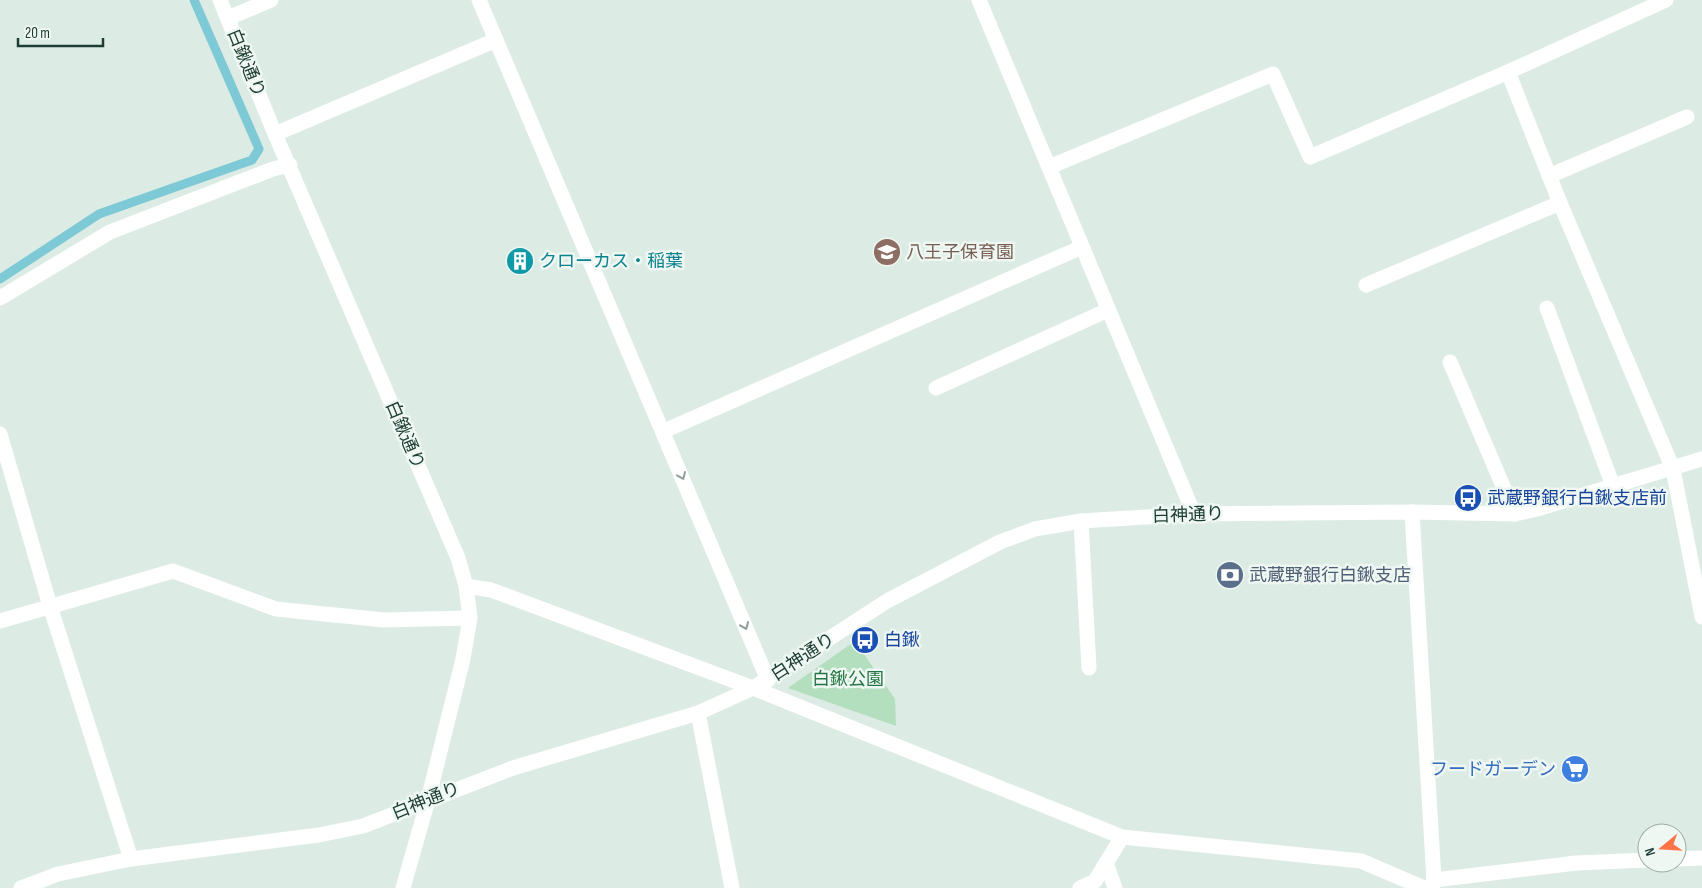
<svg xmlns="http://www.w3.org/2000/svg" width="1702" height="888" font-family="'Sofia Sans Condensed','Noto Sans JP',sans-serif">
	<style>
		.green { fill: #b3dfbf }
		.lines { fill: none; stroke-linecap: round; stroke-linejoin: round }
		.stream { stroke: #7ec9d6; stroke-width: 9 }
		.minor { stroke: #fff; stroke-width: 15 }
		.oneway { stroke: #8e9e9a }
		.labels { text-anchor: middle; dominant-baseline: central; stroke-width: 5; stroke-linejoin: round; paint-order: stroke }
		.street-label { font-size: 18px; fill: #1d3c34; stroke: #eef7f2 }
		.education-label { font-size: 18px; fill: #785e54; stroke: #eef7f2; text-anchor: start }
		.culture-label { font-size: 18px; fill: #0d838f; stroke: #eef7f2; text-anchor: start }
		.transit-label { font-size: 18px; fill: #164399; stroke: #eef7f2; text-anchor: start }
		.service-label { font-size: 18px; fill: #4e5e75; stroke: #eef7f2; text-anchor: start }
		.park-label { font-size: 18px; fill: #247644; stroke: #eef7f2 }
		.shop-label { font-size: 18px; fill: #366cbe; stroke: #eef7f2; text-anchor: end }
	</style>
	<rect width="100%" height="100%" fill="#ddebe5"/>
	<path class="green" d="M855,641L895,699L896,726L788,688Z"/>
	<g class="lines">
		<path class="stream" d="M0,279L99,214L252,160L259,149L194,0"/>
		<g class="minor">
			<path d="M220,0L275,134L458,558L466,586L470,618L463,659L428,800L403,888"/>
			<path d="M479,0L768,680"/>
			<path d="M979,0L1194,514"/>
			<path d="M228,18L271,0"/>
			<path d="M1508,72L1560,203L1673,469L1702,617"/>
			<path d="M275,134L496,40"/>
			<path d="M1049,167L1273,74L1310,157L1508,72L1666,0"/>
			<path d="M1549,176L1687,117"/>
			<path d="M1366,285L1560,203"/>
			<path d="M0,298L110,232L273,169L290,165"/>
			<path d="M1547,308L1613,486"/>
			<path d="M1450,362L1515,514"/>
			<path d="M936,388L1108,310"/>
			<path d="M664,431L1082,247"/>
			<path d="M0,434L50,606L131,859"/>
			<path d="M1412,512L1434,880"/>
			<path d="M1081,521L1089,668"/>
			<path d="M466,586L491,590L753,688L1122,837L1361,861L1424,888"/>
			<path d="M0,621L173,571L276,609L384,620L470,618"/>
			<path d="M698,713L732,888"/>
			<path d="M1677,859L1702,858"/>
			<path d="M1106,863L1115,888"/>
			<path d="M21,888L58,874L131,859L319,835L363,826L513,768L698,713L753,688L887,601L1000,542L1035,529L1081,521L1194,514L1412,512L1515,514L1537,509L1702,459"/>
			<path d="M1080,888L1095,881L1122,837"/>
			<path d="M1432,888L1434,880L1576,863L1647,860"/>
		</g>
	</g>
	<defs><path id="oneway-chevron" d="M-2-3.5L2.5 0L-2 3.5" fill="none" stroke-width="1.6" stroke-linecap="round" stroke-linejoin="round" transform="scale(1.25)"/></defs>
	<g class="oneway">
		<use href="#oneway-chevron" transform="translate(682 476) rotate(67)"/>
		<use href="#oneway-chevron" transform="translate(745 626) rotate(67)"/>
	</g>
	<defs>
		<symbol id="school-disc" viewBox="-11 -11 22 22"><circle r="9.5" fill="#8d6e63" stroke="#eef7f2"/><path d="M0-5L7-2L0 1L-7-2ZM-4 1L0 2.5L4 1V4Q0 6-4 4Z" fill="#fff"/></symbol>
		<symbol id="building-disc" viewBox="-11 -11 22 22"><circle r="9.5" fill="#0f9aa8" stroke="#eef7f2"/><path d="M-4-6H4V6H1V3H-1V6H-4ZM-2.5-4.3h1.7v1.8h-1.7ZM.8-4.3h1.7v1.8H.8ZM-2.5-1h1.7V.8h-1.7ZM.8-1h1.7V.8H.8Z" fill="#fff"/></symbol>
		<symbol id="bus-disc" viewBox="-11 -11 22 22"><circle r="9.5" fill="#1a4fb4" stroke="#eef7f2"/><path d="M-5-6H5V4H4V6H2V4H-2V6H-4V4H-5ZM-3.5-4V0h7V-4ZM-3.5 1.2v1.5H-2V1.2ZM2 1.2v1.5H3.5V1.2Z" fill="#fff"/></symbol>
		<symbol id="bank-disc" viewBox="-11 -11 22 22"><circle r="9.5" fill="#5c6f8a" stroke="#eef7f2"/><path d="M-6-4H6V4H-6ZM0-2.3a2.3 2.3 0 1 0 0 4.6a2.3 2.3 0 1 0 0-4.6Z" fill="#fff"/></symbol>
		<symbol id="supermarket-disc" viewBox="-11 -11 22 22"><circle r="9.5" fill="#3f7fe0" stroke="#eef7f2"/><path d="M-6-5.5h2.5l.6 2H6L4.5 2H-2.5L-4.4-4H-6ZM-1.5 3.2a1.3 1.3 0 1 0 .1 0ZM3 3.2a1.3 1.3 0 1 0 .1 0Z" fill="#fff"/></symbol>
	</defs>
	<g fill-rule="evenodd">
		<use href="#school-disc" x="871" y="236" width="32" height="32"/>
		<use href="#building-disc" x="504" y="245" width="32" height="32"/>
		<use href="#bus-disc" x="1452" y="482" width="32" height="32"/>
		<use href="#bank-disc" x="1214" y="559" width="32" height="32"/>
		<use href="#bus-disc" x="849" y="624" width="32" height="32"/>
		<use href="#supermarket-disc" x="1559" y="753" width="32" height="32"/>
	</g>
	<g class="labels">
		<g class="street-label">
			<text transform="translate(246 63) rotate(68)">白鍬通り</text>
			<text transform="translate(405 435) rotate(67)">白鍬通り</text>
			<text transform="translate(1188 515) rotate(-2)">白神通り</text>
			<text transform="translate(803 657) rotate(-33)">白神通り</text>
			<text transform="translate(426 801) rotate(-22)">白神通り</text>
		</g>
		<g class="education-label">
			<text x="906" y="252">八王子保育園</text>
		</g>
		<g class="culture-label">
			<text x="539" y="261">クローカス・稲葉</text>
		</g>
		<g class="transit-label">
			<text x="1487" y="498">武蔵野銀行白鍬支店前</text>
			<text x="884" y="640">白鍬</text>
		</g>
		<g class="service-label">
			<text x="1249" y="575">武蔵野銀行白鍬支店</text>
		</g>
		<g class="park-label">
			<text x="848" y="679">白鍬公園</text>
		</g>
		<g class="shop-label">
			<text x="1556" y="769">フードガーデン</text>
		</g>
	</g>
	<g transform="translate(1662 848) rotate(252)"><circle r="24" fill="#eef7f2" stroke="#9aaca6"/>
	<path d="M0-4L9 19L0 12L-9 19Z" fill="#ff7447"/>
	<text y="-8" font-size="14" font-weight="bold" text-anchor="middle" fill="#1d3c34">N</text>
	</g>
	<path d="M18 38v8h85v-8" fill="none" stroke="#1d3c34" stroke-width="2.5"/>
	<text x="25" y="38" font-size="15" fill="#1d3c34" stroke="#eef7f2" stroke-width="4" paint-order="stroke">20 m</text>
</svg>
